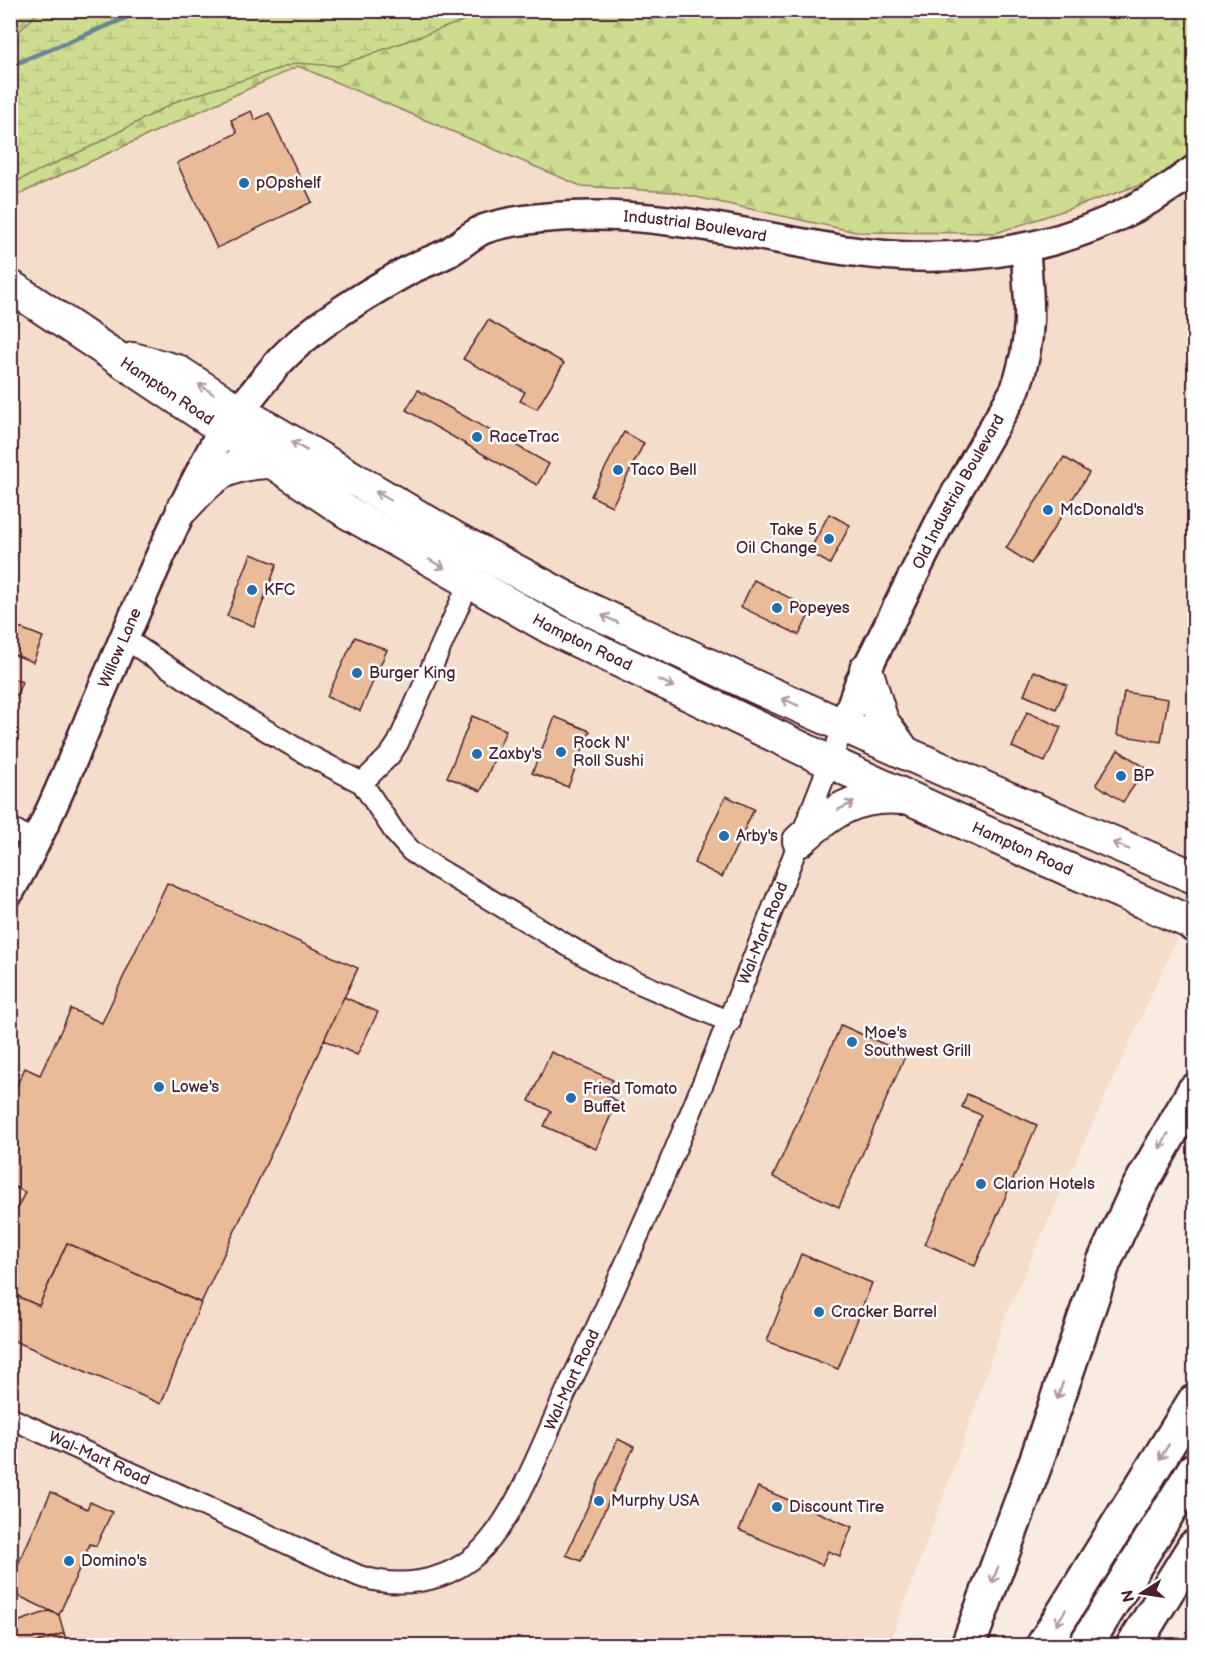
<svg xmlns="http://www.w3.org/2000/svg" width="1205" height="1656" font-family="'Balsamiq Sans',sans-serif">
	<style>
		.built { fill: #f4ddcb }
		.forest { fill: url(#forest-firs); stroke: #8c7e5d; stroke-width: 1.5 }
		.wetland { fill: url(#wetland-marsh); stroke: #8c7e5d; stroke-width: 1.5 }
		.lines { fill: none; stroke-linecap: round; stroke-linejoin: round }
		.stream { stroke: #698794; stroke-width: 5 }
		.building { fill: #e9bb99; stroke: #4a1f2b; stroke-width: 1.5 }
		.street-casing { stroke: #4a1f2b; stroke-width: 24 }
		.secondary-casing { stroke: #4a1f2b; stroke-width: 33 }
		.primary-casing { stroke: #4a1f2b; stroke-width: 36 }
		.highway-casing { stroke: #4a1f2b; stroke-width: 38 }
		.street { stroke: #fff; stroke-width: 20 }
		.secondary { stroke: #fff; stroke-width: 28 }
		.primary { stroke: #fff; stroke-width: 32 }
		.highway { stroke: #fff; stroke-width: 33 }
		.oneway { stroke: #ae9aa0 }
		.poi-dot { fill: #1f6fb2; stroke: #fff; stroke-width: 2 }
		.labels { text-anchor: middle; dominant-baseline: central; stroke-width: 5; stroke-linejoin: round; paint-order: stroke }
		.poi-label { font-size: 16px; fill: #4a1f2b; stroke: #fff; text-anchor: start }
		.street-label { font-size: 16px; fill: #4a1f2b; stroke: #fff }
	</style>
	<defs>
		<pattern id="forest-firs" width="22" height="20" patternUnits="userSpaceOnUse" patternTransform="scale(1.5)"><rect width="22" height="20" fill="#cddc8f"/><path d="M5 1l3.5 6h-7zM16 11l3.5 6h-7z" fill="#b2bc7c"/></pattern>
		<pattern id="wetland-marsh" width="20" height="14" patternUnits="userSpaceOnUse" patternTransform="scale(1.5)"><rect width="20" height="14" fill="#cddc8f"/><path d="M1 5h8M5 5V1M11 12h8M15 12V8" fill="none" stroke="#b2bc7c"/></pattern>
	</defs>
	<rect width="100%" height="100%" fill="#f8ebe0"/>
	<filter id="ink" filterUnits="userSpaceOnUse"><feTurbulence type="fractalNoise" baseFrequency=".0167" numOctaves="2"/><feDisplacementMap in="SourceGraphic" scale="12" xChannelSelector="R" yChannelSelector="G"/><feConvolveMatrix kernelMatrix="1 2 1 2 8 2 1 2 1" color-interpolation-filters="sRGB"/></filter>
	<g filter="url(#ink)">
		<path class="built" d="M298,66L581,186L673,192L856,232L1194,160V901L1006,1314L967,1431L889,1645H11L10,198Z"/>
		<path class="forest" d="M10,11H1194V160L1179,172L996,233L856,232L673,192L581,186L298,66L11,198Z"/>
		<path class="wetland" d="M40,11V10L490,11L338,66L297,63L177,101L92,146L11,184V39Z"/>
		<g class="lines">
			<path class="stream" d="M10,66L145,10"/>
		</g>
		<g class="building">
			<path d="M251,111L255,120L269,113L312,202L217,248L177,163L237,133L231,120Z"/>
			<path d="M488,320L564,363L537,409L520,401L525,392L463,359Z"/>
			<path d="M418,390L549,464L537,485L406,410Z"/>
			<path d="M624,432L644,443L612,506L591,496Z"/>
			<path d="M1064,457L1089,473L1031,564L1006,548Z"/>
			<path d="M829,514L850,525L830,564L809,552Z"/>
			<path d="M251,554L277,564L254,626L227,616Z"/>
			<path d="M754,580L812,609L799,635L741,607Z"/>
			<path d="M10,624L43,637L33,662L10,653Z"/>
			<path d="M355,637L387,650L360,711L327,697Z"/>
			<path d="M1034,671L1067,685L1056,709L1024,695Z"/>
			<path d="M10,677L22,682L10,712Z"/>
			<path d="M1124,692L1168,699L1161,742L1117,735Z"/>
			<path d="M1027,712L1061,727L1045,762L1012,747Z"/>
			<path d="M472,716L506,730L481,791L447,777Z"/>
			<path d="M555,717L590,731L568,787L532,773Z"/>
			<path d="M1118,750L1146,768L1123,802L1096,784Z"/>
			<path d="M726,796L754,809L722,877L694,863Z"/>
			<path d="M167,883L358,968L201,1303L67,1243L39,1306L10,1293V1224L25,1192L10,1185V1100L25,1068L40,1075L71,1009L102,1023Z"/>
			<path d="M344,997L378,1012L357,1055L324,1040Z"/>
			<path d="M841,1025L906,1054L839,1207L773,1177Z"/>
			<path d="M551,1052L613,1080L606,1095L617,1101L596,1149L544,1126L551,1111L529,1101Z"/>
			<path d="M967,1094L1037,1125L975,1266L925,1244L981,1115L962,1107Z"/>
			<path d="M67,1243L201,1303L161,1404L10,1339V1293L39,1306Z"/>
			<path d="M801,1254L872,1283L838,1369L767,1341Z"/>
			<path d="M618,1439L634,1447L581,1561L566,1555Z"/>
			<path d="M758,1487L852,1527L840,1556L828,1551L822,1565L739,1530Z"/>
			<path d="M51,1492L87,1509L90,1502L112,1512L96,1546L90,1544L59,1615L10,1592V1582Z"/>
			<path d="M49,1611L59,1615L64,1633L27,1646H18L11,1624Z"/>
			<path d="M64,1633L68,1646H27Z"/>
		</g>
		<g class="lines">
			<defs>
				<g id="street">
					<path d="M124,638L242,716L308,755L362,783L396,834L411,851L435,867L609,970L730,1022"/>
					<path d="M362,783L390,755L398,743L469,583"/>
					<path d="M10,827L37,843"/>
					<path id="s1" d="M10,1418L359,1576C399,1589 443,1583 476,1555C516,1519 543,1441 566,1392C671,1175 757,950 844,726"/>
				</g>
				<g id="secondary">
					<path id="s2" d="M239,411C252,395 265,378 279,362C312,326 368,293 411,269C423,263 437,259 449,252C461,245 472,234 484,229C511,220 545,217 572,216C663,212 753,236 842,250C969,269 1091,249 1194,170"/>
					<path id="s3" d="M844,726L859,684L943,516L1015,390C1034,339 1030,301 1025,248"/>
					<path id="s4" d="M10,891C42,834 67,774 92,713C136,611 179,506 234,409"/>
				</g>
				<g id="primary">
					<path id="s5" d="M10,286L347,512L551,628L830,762L1033,854L1194,924"/>
					<path d="M133,359L177,371L234,408L458,540L578,604L758,688L1003,796L1194,877"/>
					<path d="M183,508C214,475 224,463 272,462"/>
					<path d="M866,669L882,721L905,753"/>
					<path d="M799,841C832,811 856,794 902,798"/>
				</g>
				<g id="highway">
					<path d="M1194,924V925"/>
					<path d="M968,1646L1036,1462L1104,1262L1136,1193L1194,1091"/>
					<path d="M1043,1646L1194,1402"/>
					<path d="M1085,1646L1194,1470"/>
					<path d="M1133,1646L1194,1547"/>
				</g>
			</defs>
			<use href="#street" class="street-casing"/>
			<use href="#secondary" class="secondary-casing"/>
			<use href="#primary" class="primary-casing"/>
			<use href="#highway" class="highway-casing"/>
			<use href="#street" class="street"/>
			<use href="#secondary" class="secondary"/>
			<use href="#primary" class="primary"/>
			<use href="#highway" class="highway"/>
		</g>
		<defs><path id="oneway-shaft" d="M-6 0H5M1.5-3L5.5 0L1.5 3" fill="none" stroke-width="1.6" stroke-linecap="round" stroke-linejoin="round" transform="scale(1.5)"/></defs>
		<g class="oneway">
			<use href="#oneway-shaft" transform="translate(206 389) rotate(-146)"/>
			<use href="#oneway-shaft" transform="translate(299 446) rotate(-149)"/>
			<use href="#oneway-shaft" transform="translate(383 496) rotate(-150)"/>
			<use href="#oneway-shaft" transform="translate(437 564) rotate(30)"/>
			<use href="#oneway-shaft" transform="translate(610 619) rotate(-154)"/>
			<use href="#oneway-shaft" transform="translate(666 683) rotate(25)"/>
			<use href="#oneway-shaft" transform="translate(790 702) rotate(-156)"/>
			<use href="#oneway-shaft" transform="translate(846 806) rotate(-26)"/>
			<use href="#oneway-shaft" transform="translate(1121 846) rotate(-157)"/>
			<use href="#oneway-shaft" transform="translate(1164 1141) rotate(120)"/>
			<use href="#oneway-shaft" transform="translate(1060 1391) rotate(109)"/>
			<use href="#oneway-shaft" transform="translate(1164 1452) rotate(122)"/>
			<use href="#oneway-shaft" transform="translate(995 1575) rotate(111)"/>
			<use href="#oneway-shaft" transform="translate(1061 1617) rotate(123)"/>
		</g>
	</g>
	<g class="poi-dot">
		<circle cx="244" cy="183" r="6"/>
		<circle cx="477" cy="437" r="6"/>
		<circle cx="618" cy="470" r="6"/>
		<circle cx="1048" cy="510" r="6"/>
		<circle cx="829" cy="539" r="6"/>
		<circle cx="252" cy="590" r="6"/>
		<circle cx="777" cy="608" r="6"/>
		<circle cx="357" cy="673" r="6"/>
		<circle cx="561" cy="752" r="6"/>
		<circle cx="477" cy="754" r="6"/>
		<circle cx="1121" cy="776" r="6"/>
		<circle cx="724" cy="836" r="6"/>
		<circle cx="852" cy="1042" r="6"/>
		<circle cx="159" cy="1087" r="6"/>
		<circle cx="571" cy="1098" r="6"/>
		<circle cx="981" cy="1184" r="6"/>
		<circle cx="819" cy="1312" r="6"/>
		<circle cx="599" cy="1501" r="6"/>
		<circle cx="777" cy="1507" r="6"/>
		<circle cx="69" cy="1561" r="6"/>
	</g>
	<g class="labels">
		<g class="poi-label">
			<text x="256" y="183">pOpshelf</text>
			<text x="489" y="437">RaceTrac</text>
			<text x="630" y="470">Taco Bell</text>
			<text x="1060" y="510">McDonald's</text>
			<text x="817" y="530" text-anchor="end">Take 5<tspan x="817" dy="18">Oil Change</tspan></text>
			<text x="264" y="590">KFC</text>
			<text x="789" y="608">Popeyes</text>
			<text x="369" y="673">Burger King</text>
			<text x="573" y="743">Rock N'<tspan x="573" dy="18">Roll Sushi</tspan></text>
			<text x="489" y="754">Zaxby's</text>
			<text x="1133" y="776">BP</text>
			<text x="736" y="836">Arby's</text>
			<text x="864" y="1033">Moe's<tspan x="864" dy="18">Southwest Grill</tspan></text>
			<text x="171" y="1087">Lowe's</text>
			<text x="583" y="1089">Fried Tomato<tspan x="583" dy="18">Buffet</tspan></text>
			<text x="993" y="1184">Clarion Hotels</text>
			<text x="831" y="1312">Cracker Barrel</text>
			<text x="611" y="1501">Murphy USA</text>
			<text x="789" y="1507">Discount Tire</text>
			<text x="81" y="1561">Domino's</text>
		</g>
		<g class="street-label">
			<text stroke="none"><textPath href="#s2" startOffset="522">Industrial Boulevard</textPath></text>
			<text stroke="none"><textPath href="#s5" startOffset="189">Hampton Road</textPath></text>
			<text stroke="none"><textPath href="#s3" startOffset="261">Old Industrial Boulevard</textPath></text>
			<text stroke="none"><textPath href="#s5" startOffset="675">Hampton Road</textPath></text>
			<text stroke="none"><textPath href="#s4" startOffset="267">Willow Lane</textPath></text>
			<text stroke="none"><textPath href="#s5" startOffset="1161">Hampton Road</textPath></text>
			<text stroke="none"><textPath href="#s1" startOffset="1194">Wal-Mart Road</textPath></text>
			<text stroke="none"><textPath href="#s1" startOffset="708">Wal-Mart Road</textPath></text>
			<text stroke="none"><textPath href="#s1" startOffset="98">Wal-Mart Road</textPath></text>
		</g>
	</g>
	<rect width="1205" height="1656" fill="none" stroke="#fff" stroke-width="36"/>
	<rect x="18" y="18" width="1169" height="1620" fill="none" stroke="#4a1f2b" stroke-width="2" filter="url(#ink)"/>
	<g transform="translate(1142 1593) rotate(258)" stroke="#ffffff" stroke-width="4.5" paint-order="stroke">
	<path d="M0-4.5L10 22L0 15L-10 22Z" fill="#4a1f2b"/>
	<text y="-9" font-size="16" font-weight="bold" text-anchor="middle" fill="#4a1f2b">N</text>
	</g>
</svg>
